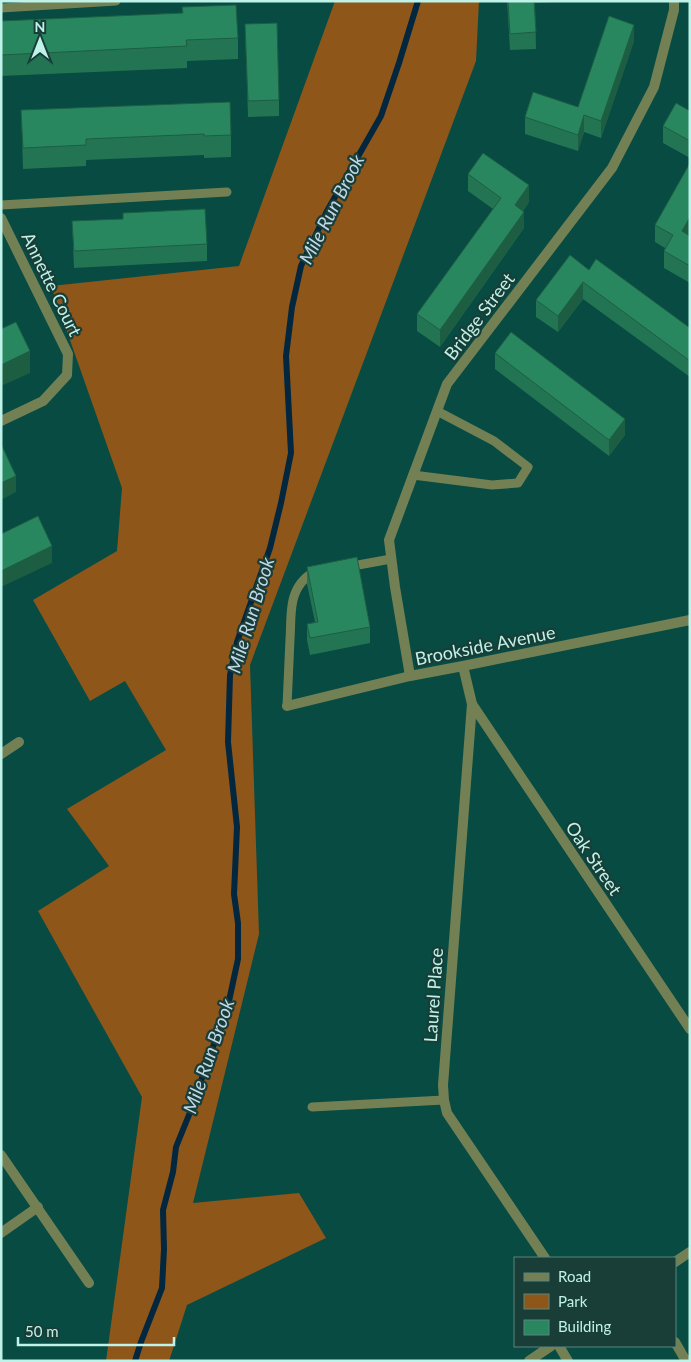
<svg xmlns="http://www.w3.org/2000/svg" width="691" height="1362" font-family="Lato,sans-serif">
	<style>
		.green { fill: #8f561a }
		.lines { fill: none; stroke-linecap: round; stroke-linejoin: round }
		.stream { stroke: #03273e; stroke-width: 6 }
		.service { stroke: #738054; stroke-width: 9 }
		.minor { stroke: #738054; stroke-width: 10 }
		.wall { fill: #237453 }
		.shaded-wall { fill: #1d5e43 }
		.building { fill: #298760; stroke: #1d5e43 }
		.labels { text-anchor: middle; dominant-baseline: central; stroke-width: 4.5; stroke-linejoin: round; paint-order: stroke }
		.street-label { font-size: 18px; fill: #bff2e8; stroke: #193d37 }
		.water-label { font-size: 19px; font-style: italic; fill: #c1d8ea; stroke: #193d37 }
	</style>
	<rect width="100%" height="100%" fill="#074b43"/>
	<path class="green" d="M335,1H479L476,61L250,665L259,934L193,1203L299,1193L326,1238L187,1305L169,1361H106L142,1097L38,911L109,866L67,809L166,750L125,681L90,701L33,600L117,551L122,488L51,286L239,266Z"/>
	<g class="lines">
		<path class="stream" d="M135,1361L141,1342L162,1288L164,1249L163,1210L173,1172L176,1147L195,1100L208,1059L226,1015L238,959V923L234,894L237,827L228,742L230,675L237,642L270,548L281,503L291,453L286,356L292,307L301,266L327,211L381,116L399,63L418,1"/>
		<g class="service">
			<path d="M1,8L116,1"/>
			<path d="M1,205L227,192"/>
			<path d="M413,475L492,485L518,483L528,467L494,441L437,411"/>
			<path d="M347,567L391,559"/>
			<path d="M287,706C288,683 289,661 290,639C291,626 290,613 293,600C296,588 304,575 317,572"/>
			<path d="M312,1107L444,1100"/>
		</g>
		<g class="minor">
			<path d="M1,218L68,354L67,375L43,401L1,421"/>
			<path d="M463,666L472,704L443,1085L444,1100L447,1113L545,1258"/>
			<path d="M410,676L395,587L389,540L447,384L612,168L654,87L674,10V1"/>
			<path d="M472,704L690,1029"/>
			<path d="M287,706L410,676L463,666L690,620"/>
			<path d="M1,754L19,742"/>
			<path d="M1,1155L89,1283"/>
			<path d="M1,1233L38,1207"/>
			<path d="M675,1262L690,1252"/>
			<path d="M675,1342L686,1361"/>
			<path d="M559,1346L568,1361"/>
			<path d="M529,1361L551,1346"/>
		</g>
	</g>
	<g class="wall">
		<path d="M507,1H577L535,3L536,49L510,50Z"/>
		<path d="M182,7L238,38V59L187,61V68L1,76V21L182,13Z"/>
		<path d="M245,24L279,100V116L248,117Z"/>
		<path d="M634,41L601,138L584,132L578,151L525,134V117L578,107Z"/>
		<path d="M21,110L231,135V157L204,158V155L86,160V166L23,169Z"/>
		<path d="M690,111V158L663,143V126Z"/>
		<path d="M690,163V234L689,235L690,236V283L664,268V251L665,248L655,242V225Z"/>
		<path d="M468,174L529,202L523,211L524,228L440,347L417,331V314L493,209L468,191Z"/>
		<path d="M72,221L207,244V261L74,268Z"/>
		<path d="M589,270L690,328V377L583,299L558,332L536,317V300Z"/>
		<path d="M495,353L625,435L609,456L495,369Z"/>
		<path d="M307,567L370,627V643L310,655L307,640V624L315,622L307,584Z"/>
	</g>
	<g class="shaded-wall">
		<path d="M634,25V41L601,138V121Z"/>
		<path d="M584,115V132L578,151V135Z"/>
		<path d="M529,185V202L515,222V205Z"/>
		<path d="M524,212V228L440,347V330Z"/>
		<path d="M690,217V234L682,248V231Z"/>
		<path d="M583,282V299L558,332V316Z"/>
		<path d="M30,351V373L1,386V365Z"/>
		<path d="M625,419V435L609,456V440Z"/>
		<path d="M16,476V492L1,500V483Z"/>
		<path d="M52,546V563L1,587V571Z"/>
	</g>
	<g class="building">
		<path d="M508,1H534L536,32L510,34Z"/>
		<path d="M236,5L238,38L186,40L187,46L1,55V21L183,13L182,7Z"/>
		<path d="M609,16L634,25L601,121L584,115L578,135L525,117L533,92L578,107Z"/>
		<path d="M277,23L279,100L248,101L245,24Z"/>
		<path d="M230,102L231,135L204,136V134L86,139V145L23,148L21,110Z"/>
		<path d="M676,103L690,111V141L663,126Z"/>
		<path d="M483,153L529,185L515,205L524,212L440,330L417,314L501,198L468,174Z"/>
		<path d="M690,163V217L682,231L690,236V266L664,251L673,235L655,225Z"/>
		<path d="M205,209L207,244L74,251L72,221L123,219V213Z"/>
		<path d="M570,255L589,270L596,259L690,328V361L583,282L558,316L536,300Z"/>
		<path d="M16,322L30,351L1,365V329Z"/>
		<path d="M511,332L625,419L609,440L495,353Z"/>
		<path d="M2,446L16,476L1,483V447Z"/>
		<path d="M38,516L52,546L1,571V534Z"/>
		<path d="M357,557L370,627L310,638L307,624L318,622L307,567Z"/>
	</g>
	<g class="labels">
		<g class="street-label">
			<text transform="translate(52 284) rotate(64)">Annette Court</text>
			<text transform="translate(479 316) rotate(-53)">Bridge Street</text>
			<text transform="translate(485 645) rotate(-11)">Brookside Avenue</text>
			<text transform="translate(594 858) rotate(56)">Oak Street</text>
			<text transform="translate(433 995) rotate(-86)">Laurel Place</text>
		</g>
		<g class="water-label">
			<text transform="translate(331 209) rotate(-63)">Mile Run Brook</text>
			<text transform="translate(250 615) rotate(-73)">Mile Run Brook</text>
			<text transform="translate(208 1056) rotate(-71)">Mile Run Brook</text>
		</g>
	</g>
	<rect width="691" height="1362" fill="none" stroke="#bff2e8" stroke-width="5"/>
	<rect x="514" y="1257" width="162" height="90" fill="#193d37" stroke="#5b857e"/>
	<rect x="524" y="1273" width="25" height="8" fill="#738054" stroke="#5b857e"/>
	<text x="558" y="1282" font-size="15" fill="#bff2e8">Road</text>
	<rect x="524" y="1294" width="25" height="15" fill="#8f561a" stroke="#5b857e"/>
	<text x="558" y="1307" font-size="15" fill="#bff2e8">Park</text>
	<rect x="524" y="1320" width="25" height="15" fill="#298760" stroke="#5b857e"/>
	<text x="558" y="1332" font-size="15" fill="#bff2e8">Building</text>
	<g transform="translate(40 40)" stroke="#193d37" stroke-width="4" paint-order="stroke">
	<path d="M0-4L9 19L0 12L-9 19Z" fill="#bff2e8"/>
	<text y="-8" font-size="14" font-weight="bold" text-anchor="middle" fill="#bff2e8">N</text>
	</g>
	<path d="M18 1337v8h156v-8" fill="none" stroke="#bff2e8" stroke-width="2.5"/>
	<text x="25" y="1337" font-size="15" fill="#bff2e8" stroke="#193d37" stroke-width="4" paint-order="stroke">50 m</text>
</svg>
